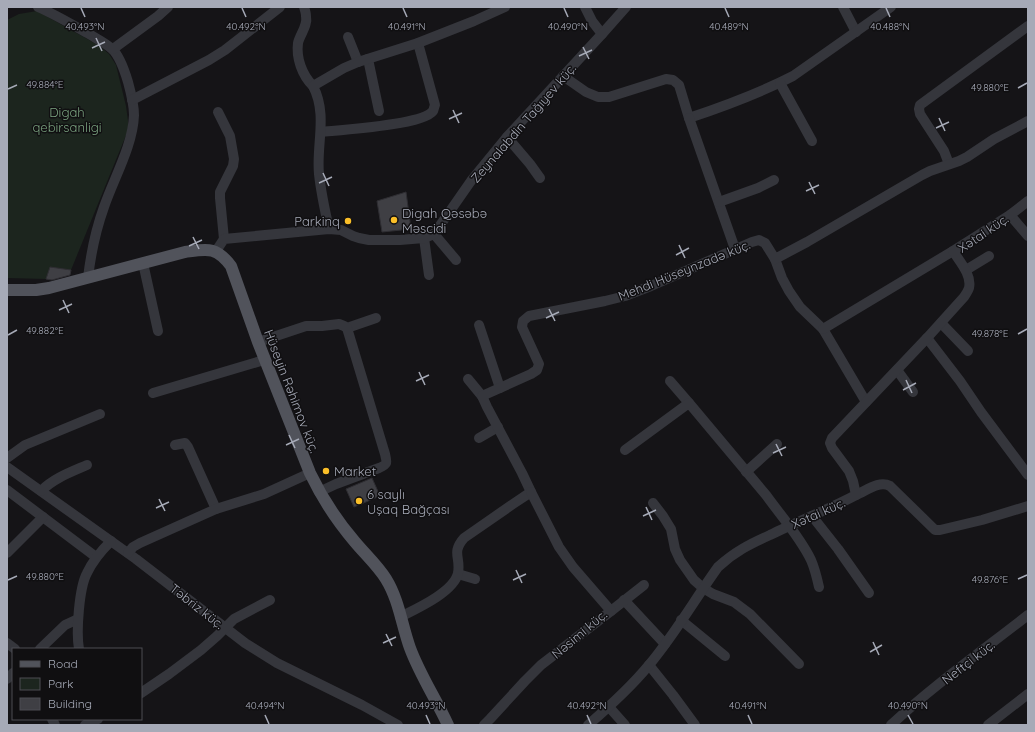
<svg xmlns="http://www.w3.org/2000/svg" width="1035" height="732" font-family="Quicksand,sans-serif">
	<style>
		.green { fill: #1c251e }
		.building { fill: #3f3f44; stroke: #2f2e33 }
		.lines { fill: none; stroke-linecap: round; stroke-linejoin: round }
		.minor { stroke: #35363c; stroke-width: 10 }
		.major { stroke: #51535b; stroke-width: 12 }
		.ticks { fill: none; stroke: #a6aab7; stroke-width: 1.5 }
		.poi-dot { fill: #fbbf28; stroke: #100f11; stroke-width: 1.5 }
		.labels { text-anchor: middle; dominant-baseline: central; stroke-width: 3; stroke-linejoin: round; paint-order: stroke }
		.park-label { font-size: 13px; fill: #7ba480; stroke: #100f11 }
		.street-label { font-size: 13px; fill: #a6aab7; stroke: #100f11 }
		.poi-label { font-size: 13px; fill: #a6aab7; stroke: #100f11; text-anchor: start }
		.ticks-label { font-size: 10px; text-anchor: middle; fill: #a6aab7; stroke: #100f11; stroke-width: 3; stroke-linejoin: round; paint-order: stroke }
	</style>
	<rect width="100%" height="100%" fill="#151417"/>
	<path class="green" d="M37,11L98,45L109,54L116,65L126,106L129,128L71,270L50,267L46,279L7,278V20L19,14Z"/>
	<g class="building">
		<path d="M406,192L411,229L382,232L377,201Z"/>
		<path d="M50,267L71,270L70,275L52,280L46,279Z"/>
		<path d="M372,478L380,496L354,507L346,489Z"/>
	</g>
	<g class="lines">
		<g class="minor">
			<path d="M38,7C56,15 73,25 89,34C97,39 106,43 112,49C120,56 125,72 128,82C131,93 134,104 134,115C133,145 114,178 104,207C95,232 91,252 88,278"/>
			<path d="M304,7C305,10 306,13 306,16C308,26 300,34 298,43C296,58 302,75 313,86"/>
			<path d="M585,7L592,21L602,34"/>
			<path d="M843,7L856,32"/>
			<path d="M348,37L358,62"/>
			<path d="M113,49L158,16L168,7"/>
			<path d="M368,59L379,111"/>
			<path d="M563,76L586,92L598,97H609L666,79L673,80L679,85L689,118C725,106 760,93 793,76L891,7"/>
			<path d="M780,83L812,141"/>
			<path d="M132,100L209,60L225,50L280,7"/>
			<path d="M218,112L230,136L234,159L233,166L220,192V198L224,239"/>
			<path d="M689,118L735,249"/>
			<path d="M321,132C341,130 423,125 433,111C434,109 434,107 435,105L418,43"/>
			<path d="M507,137L530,164L540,178"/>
			<path d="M949,164L944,151L920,114L919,109L920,105L1028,26"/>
			<path d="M719,202L758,188L774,180"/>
			<path d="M1010,215L1028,236"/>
			<path d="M329,229C325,211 321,193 319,174C316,145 328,115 313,86L344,68L358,62L418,43L474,21L505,7"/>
			<path d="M434,234L456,260"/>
			<path d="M424,238L429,275"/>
			<path d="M216,251L224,239L329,229L341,230L353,236L359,238L369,240H400L424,238L434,234L471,181L507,137L602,34L626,7"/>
			<path d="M775,259L782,278L789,291L800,307L823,329L866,402"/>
			<path d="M143,263L158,331"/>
			<path d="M966,270L989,256"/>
			<path d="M941,323L968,351"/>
			<path d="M479,325L500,388"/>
			<path d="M347,328L376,318"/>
			<path d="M823,329L953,251"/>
			<path d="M927,338L960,381L981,412L1028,475"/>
			<path d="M258,342L306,326H322L339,324L344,326L347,328L385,454C387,463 388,464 379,468L336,484L319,492"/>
			<path d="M897,370L913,392"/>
			<path d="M468,379L482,396"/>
			<path d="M670,381L689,403"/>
			<path d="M153,393L264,360"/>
			<path d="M479,438L498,427"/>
			<path d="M175,445L185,443L188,447L216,509"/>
			<path d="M625,450L689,403L766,495C781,516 800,537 811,560C815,569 817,578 819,587"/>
			<path d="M7,458L25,445L100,414"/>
			<path d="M7,467L136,559L245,643L277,663L362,705L398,725"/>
			<path d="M746,472L777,444"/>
			<path d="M7,490L96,557"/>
			<path d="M41,491C54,478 71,472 87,465"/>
			<path d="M856,495C866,491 879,480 890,486L935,530H940L982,520L1028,506"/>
			<path d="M653,503L663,516L671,529L675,549L680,560L694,580L703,588L713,594L734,602L750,614L799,664"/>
			<path d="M812,516L838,549L869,593"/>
			<path d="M7,553L43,517"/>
			<path d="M128,553L133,547L140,543L216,509L264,494L310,473"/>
			<path d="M458,574L475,579"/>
			<path d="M624,600L665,644"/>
			<path d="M611,611L644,585"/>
			<path d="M400,617C416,609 454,592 458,573C461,557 451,553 464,538L513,504L531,492L522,473L487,407L482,396L531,374L537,370L539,364L522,327L523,321L529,316L605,301L625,296L651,286L752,242L759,240L765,243L775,259L807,242L922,175L930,171L959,161L967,157L994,139L1028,121"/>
			<path d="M681,620L725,656"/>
			<path d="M7,643L15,649"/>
			<path d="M40,649L65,625L78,619"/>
			<path d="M79,649C76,632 79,588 87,573C93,560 101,551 111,541"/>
			<path d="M649,665L673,695L695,725"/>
			<path d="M7,679L13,673"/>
			<path d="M141,693L169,674L201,650L217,636L234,619L270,600"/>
			<path d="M609,707L625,725"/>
			<path d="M52,719L55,725"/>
			<path d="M85,725L98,719"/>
			<path d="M484,725L490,719L525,681L541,665L611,611L573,567L559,547L531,492"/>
			<path d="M588,725C610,706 631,687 649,665C675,634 695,599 718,567C734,552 750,544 770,535C798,521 828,510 856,495L853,481L849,471L832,448L830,443L832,438L927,338L964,297C966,294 968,291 969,288C972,275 960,262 953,251L1010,215L1028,201"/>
			<path d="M891,725C934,685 982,651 1028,615"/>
			<path d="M988,725L1028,694"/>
		</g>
		<path class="major" d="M7,290H36L49,288L185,252C207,249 216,246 231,266L258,342L310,473C322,498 337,521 355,542C365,554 378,566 386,579C399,600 402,626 410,648C420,675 436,699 448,725"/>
	</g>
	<path class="ticks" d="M81,8L85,17M242,8L246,17M403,8L407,17M564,8L568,17M725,8L729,17M886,8L890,17M96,38L102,51M583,47L589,59M92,48L105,42M579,56L592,50M1018,88L1027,83M8,89L17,85M453,110L459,123M939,118L945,131M449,119L462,113M936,128L949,122M323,173L329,186M809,182L815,194M319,183L332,177M806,191L819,185M193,237L199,249M679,245L685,258M189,246L202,240M676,255L689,248M63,300L69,313M549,309L555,321M59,310L72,304M546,318L559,312M1018,334L1027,329M8,335L17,330M419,372L425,385M906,380L912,393M416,381L429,375M903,390L916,383M289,435L295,448M776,444L782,456M286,445L299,439M773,453L786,447M159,499L165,511M646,507L652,520M156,508L169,502M643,516L656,510M516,570L522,583M1018,579L1027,575M8,580L17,576M513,580L526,574M386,634L392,646M873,642L879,655M383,643L396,637M870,652L882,645M265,715L269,724M426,715L430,724M587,715L591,724M748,715L752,724M908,715L913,724"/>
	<g class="poi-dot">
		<circle cx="394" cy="220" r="4"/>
		<circle cx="348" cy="221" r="4"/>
		<circle cx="326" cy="471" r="4"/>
		<circle cx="359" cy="501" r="4"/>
	</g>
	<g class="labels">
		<g class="park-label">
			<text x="67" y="112">Digah<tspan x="67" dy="15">qebirsanligi</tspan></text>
		</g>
		<g class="street-label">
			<text transform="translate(523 123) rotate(-49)">Zeynalabdin Tağıyev küç.</text>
			<text transform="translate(983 233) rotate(-34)">Xətai küç.</text>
			<text transform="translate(684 270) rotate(-22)">Mehdi Hüseynzadə küç.</text>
			<text transform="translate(292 391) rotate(69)">Hüseyin Rəhimov küç.</text>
			<text transform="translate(818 513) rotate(-24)">Xətai küç.</text>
			<text transform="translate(197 606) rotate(38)">Təbriz küç.</text>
			<text transform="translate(579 634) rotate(-40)">Nəsimi küç.</text>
			<text transform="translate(968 662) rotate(-38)">Neftçi küç.</text>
		</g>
		<g class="poi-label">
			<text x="402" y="213">Digah Qəsəbə<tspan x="402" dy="15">Məscidi</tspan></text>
			<text x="340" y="221" text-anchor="end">Parkinq</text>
			<text x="334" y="471">Market</text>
			<text x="367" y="494">6 saylı<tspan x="367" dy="15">Uşaq Bağçası</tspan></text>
		</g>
	</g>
	<g class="ticks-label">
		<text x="729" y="30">40.489°N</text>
		<text x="85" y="30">40.493°N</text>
		<text x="246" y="30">40.492°N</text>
		<text x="407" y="30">40.491°N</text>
		<text x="568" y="30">40.490°N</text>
		<text x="890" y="30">40.488°N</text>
		<text x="45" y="88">49.884°E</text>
		<text x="990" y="91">49.880°E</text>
		<text x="45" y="334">49.882°E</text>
		<text x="990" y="337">49.878°E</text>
		<text x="45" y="580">49.880°E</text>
		<text x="990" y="583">49.876°E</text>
		<text x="265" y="709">40.494°N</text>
		<text x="426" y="709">40.493°N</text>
		<text x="587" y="709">40.492°N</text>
		<text x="748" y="709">40.491°N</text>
		<text x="908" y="709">40.490°N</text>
	</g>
	<rect width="1035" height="732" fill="none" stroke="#a6aab7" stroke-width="16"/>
	<rect x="12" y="648" width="130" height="72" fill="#100f11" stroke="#4c4d53"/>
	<rect x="20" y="661" width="20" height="6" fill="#51535b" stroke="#4c4d53"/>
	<text x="48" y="668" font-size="12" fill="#a6aab7">Road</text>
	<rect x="20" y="678" width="20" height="12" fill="#1c251e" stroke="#4c4d53"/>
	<text x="48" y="688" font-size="12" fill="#a6aab7">Park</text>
	<rect x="20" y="698" width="20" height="12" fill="#3f3f44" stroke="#4c4d53"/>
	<text x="48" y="708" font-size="12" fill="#a6aab7">Building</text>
</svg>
